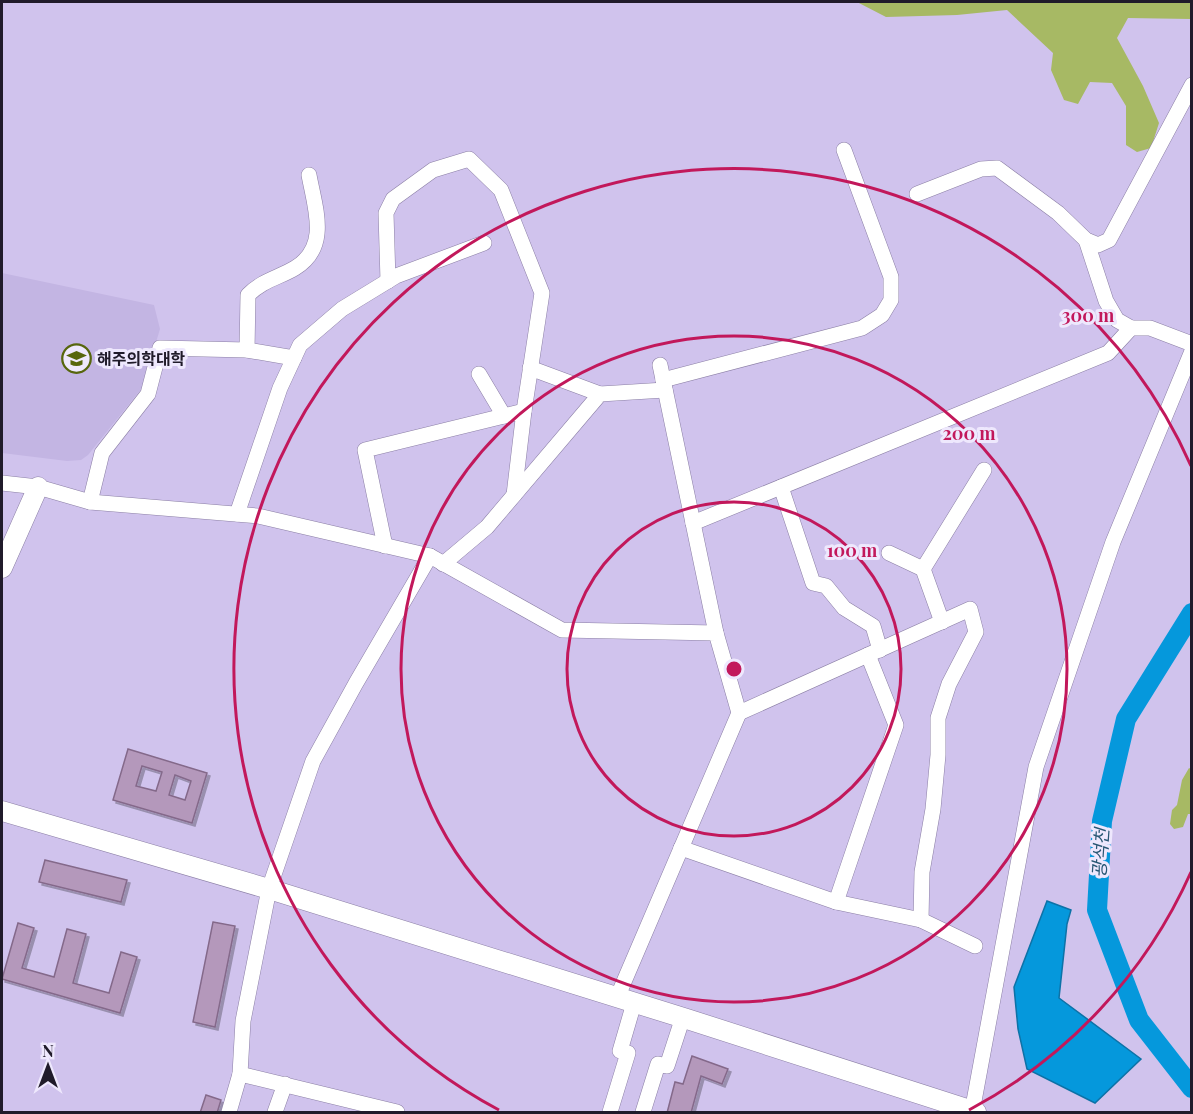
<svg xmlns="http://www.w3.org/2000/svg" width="1193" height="1114" font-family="'Playfair Display','Noto Sans KR',serif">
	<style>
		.built { fill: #c3b5e3 }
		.green { fill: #a7b964 }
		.water { fill: #0598dc; stroke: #0d72a7; stroke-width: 1.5 }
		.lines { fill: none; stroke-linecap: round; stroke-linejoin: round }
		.river { stroke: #0598dc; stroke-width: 20 }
		.building { fill: #b498bb; stroke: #84698a; stroke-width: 1.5; fill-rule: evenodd; filter: url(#shadow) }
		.minor-casing { stroke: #8b7fa5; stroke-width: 16 }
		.major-casing { stroke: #8b7fa5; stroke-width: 21 }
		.minor { stroke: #fff; stroke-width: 15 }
		.major { stroke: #fff; stroke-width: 20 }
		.ring { fill: none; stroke: #c2185b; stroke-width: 3 }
		.labels { text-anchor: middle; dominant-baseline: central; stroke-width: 6; stroke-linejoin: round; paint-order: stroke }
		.poi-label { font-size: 16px; font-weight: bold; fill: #201b2a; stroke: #eee8fd; text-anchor: start }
		.water-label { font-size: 18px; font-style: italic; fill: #295774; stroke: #eee8fd }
		.centre { fill: #c2185b; stroke: #eee8fd; stroke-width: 3 }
		.ring-label { font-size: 18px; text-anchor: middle; font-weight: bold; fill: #c2185b; stroke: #eee8fd; stroke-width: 6; stroke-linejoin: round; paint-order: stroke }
	</style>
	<defs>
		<filter id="shadow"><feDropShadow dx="3" dy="3" stdDeviation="0" flood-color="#0004"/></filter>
	</defs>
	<rect width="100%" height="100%" fill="#d0c3ed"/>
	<path class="built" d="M2,273L154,305L160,329L142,388L88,455L81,460L67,461L2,453Z"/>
	<g class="green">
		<path d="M857,2H1191V19L1128,18L1117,38L1143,86L1159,123L1151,148L1137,152L1126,145V106L1112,83L1090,82L1078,104L1064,100L1051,70L1053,53L1007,10L957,15L886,17Z"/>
		<path d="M1189,768L1191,769V814H1188L1183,827L1174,829L1170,824L1172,810L1177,805L1182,780Z"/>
	</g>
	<path class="water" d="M1047,901L1071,910L1067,924L1059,998L1141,1059L1095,1103L1027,1069L1018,1029L1014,987Z"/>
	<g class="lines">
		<path class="river" d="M1192,613L1126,719L1102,821L1097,910L1139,1020L1192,1088"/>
	</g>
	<g class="building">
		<path d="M128,749L207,773L192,823L113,800ZM142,766L162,772L156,791L136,786ZM175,775L191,781L185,800L169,795Z"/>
		<path d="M45,860L127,880L121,902L39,882Z"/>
		<path d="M213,922L235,926L215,1027L193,1022Z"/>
		<path d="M18,923L34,928L22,968L54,977L67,929L86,934L73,983L109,993L121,952L137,957L120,1013L2,979Z"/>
		<path d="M692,1056L728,1069L722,1084L701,1076L691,1113H667L675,1082L683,1084Z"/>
		<path d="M206,1095L221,1100L217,1113H200Z"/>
	</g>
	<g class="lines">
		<defs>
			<g id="minor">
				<path d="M917,194L981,169L997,168L1058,213L1086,240L1098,245L1109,240L1192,85"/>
				<path d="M1086,240L1106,301L1117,320L1131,328"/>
				<path d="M388,281L386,213L393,199L433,170L469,159L501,190L542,293L524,411"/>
				<path d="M247,350L248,295C263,280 278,278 295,268C330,247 315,208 309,175"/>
				<path d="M660,365L716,633"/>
				<path d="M530,368L600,394"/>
				<path d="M479,374L504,416"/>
				<path d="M663,380L862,328L882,315L891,300V277L844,150"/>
				<path d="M2,483L38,487L90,502L258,516L430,556L562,630L716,633L739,713L617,998"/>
				<path d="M781,487L813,583L826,586L844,608L873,626L880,650"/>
				<path d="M90,502L102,453L148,394L160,348L247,350L294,358"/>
				<path d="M237,514L280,388L300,345L342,309L396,276L484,243"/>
				<path d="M693,523L1108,353L1131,328H1150L1192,344"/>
				<path d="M385,546L365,450L524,411L514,495"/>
				<path d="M889,553L923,569L942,622"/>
				<path d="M443,564L487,527L600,394L665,390"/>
				<path d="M923,569L984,470"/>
				<path d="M739,713L970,609L976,632L949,684L938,718V755L933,809L922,872L921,920"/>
				<path d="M681,848L836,902L921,920L975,946"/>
				<path d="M836,902L896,725L868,655"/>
				<path d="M240,1074L397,1112"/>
				<path d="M229,1112L240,1074L243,1021L269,889L313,761L356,683L430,556"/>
				<path d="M275,1112L285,1084"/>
				<path d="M610,1112L628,1053L620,1051L634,1003"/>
				<path d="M643,1112L658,1064L667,1066L683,1017"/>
				<path d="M972,1112L1036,767L1113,542L1192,351"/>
			</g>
			<g id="major">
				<path d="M2,568L38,487"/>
				<path d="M2,811L269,889L687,1019L976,1112"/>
			</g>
		</defs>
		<use href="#minor" class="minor-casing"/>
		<use href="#major" class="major-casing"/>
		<use href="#minor" class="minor"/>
		<use href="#major" class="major"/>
	</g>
	<g class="ring">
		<circle cx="734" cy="669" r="167"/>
		<circle cx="734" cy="669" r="333"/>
		<path d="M1191 872A500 500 0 0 1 969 1110M499 1110A500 500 0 1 1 1191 466"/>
	</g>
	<defs>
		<symbol id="university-ring" viewBox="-11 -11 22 22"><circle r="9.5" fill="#eee8fd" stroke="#57660d" stroke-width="1.5"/><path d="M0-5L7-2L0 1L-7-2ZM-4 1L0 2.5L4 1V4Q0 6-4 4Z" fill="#57660d"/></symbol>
	</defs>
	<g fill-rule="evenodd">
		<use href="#university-ring" x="60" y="342" width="33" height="33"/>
	</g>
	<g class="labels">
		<g class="poi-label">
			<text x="97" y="358">해주의학대학</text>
		</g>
		<g class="water-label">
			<text transform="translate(1100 853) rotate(-86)">광석천</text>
		</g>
	</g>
	<circle cx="734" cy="669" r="9" class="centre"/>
	<g class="ring-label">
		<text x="1088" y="322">300 m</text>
		<text x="969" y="440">200 m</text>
		<text x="852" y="557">100 m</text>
	</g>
	<rect width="1193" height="1114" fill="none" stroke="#201b2a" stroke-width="6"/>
	<g transform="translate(48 1066)" stroke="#eee8fd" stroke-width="4.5" paint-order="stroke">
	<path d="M0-4.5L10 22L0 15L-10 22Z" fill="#201b2a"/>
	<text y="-9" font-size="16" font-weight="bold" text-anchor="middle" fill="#201b2a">N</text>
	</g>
</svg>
